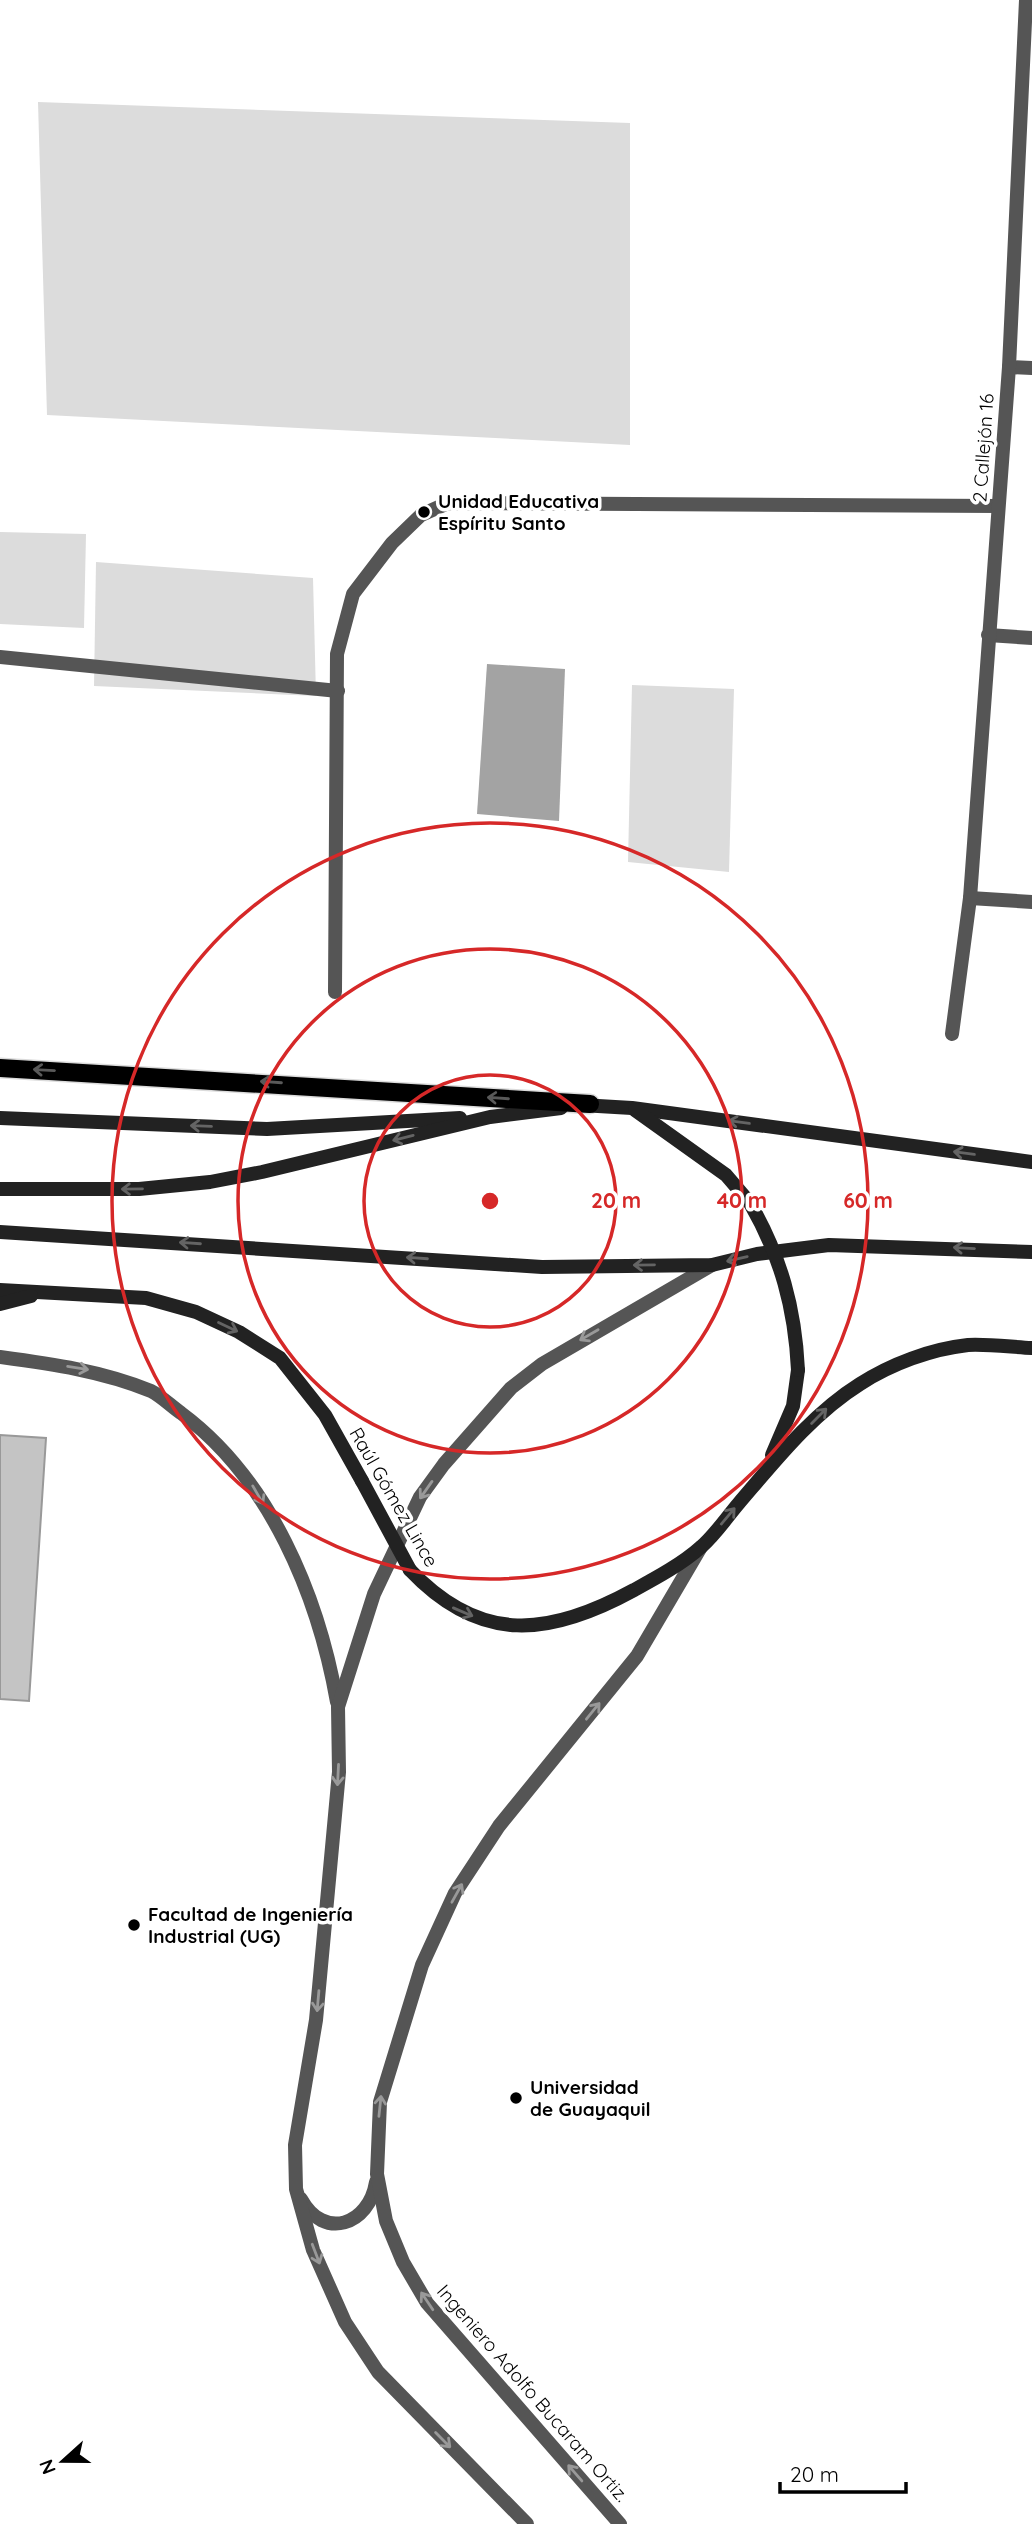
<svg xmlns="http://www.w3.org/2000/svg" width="1032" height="2524" font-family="Quicksand,sans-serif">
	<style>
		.green { fill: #dcdcdc }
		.water { fill: #a3a3a3 }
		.building { fill: #c4c4c4; stroke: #999; stroke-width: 2 }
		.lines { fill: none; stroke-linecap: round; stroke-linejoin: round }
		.primary-casing { stroke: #dbdbdb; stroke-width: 21 }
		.service { stroke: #555; stroke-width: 14 }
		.minor { stroke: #555; stroke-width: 14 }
		.secondary { stroke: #222; stroke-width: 14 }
		.primary { stroke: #000; stroke-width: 18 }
		.secondary-bridge { stroke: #222; stroke-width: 14 }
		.oneway { stroke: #595959 }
		.oneway2 { stroke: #646464 }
		.oneway3 { stroke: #999 }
		.ring { fill: none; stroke: #d62828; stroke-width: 3.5 }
		.poi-dot { fill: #000; stroke: #fff; stroke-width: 2.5 }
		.labels { text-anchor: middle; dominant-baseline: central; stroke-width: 7; stroke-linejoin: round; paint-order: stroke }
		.street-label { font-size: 19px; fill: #000; stroke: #fff }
		.poi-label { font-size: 19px; font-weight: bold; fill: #000; stroke: #fff; text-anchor: start }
		.centre { fill: #d62828; stroke: #fff; stroke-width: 3.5 }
		.ring-label { font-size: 21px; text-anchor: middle; font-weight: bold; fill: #d62828; stroke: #fff; stroke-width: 7; stroke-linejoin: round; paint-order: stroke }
	</style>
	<rect width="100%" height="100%" fill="#fff"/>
	<g class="green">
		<path d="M38,102L630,123V445L47,415Z"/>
		<path d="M0,532L86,534L84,628L0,624Z"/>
		<path d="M96,562L313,578L316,696L94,686Z"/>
		<path d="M632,685L734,689L729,872L628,862Z"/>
	</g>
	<path class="water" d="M487,664L565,669L559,821L477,814Z"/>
	<path class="building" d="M0,1435L46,1438L29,1701L0,1699Z"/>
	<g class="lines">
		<defs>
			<path id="primary" d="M0,1068L590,1104"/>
		</defs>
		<use href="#primary" class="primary-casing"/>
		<g class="service">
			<path d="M0,657L338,691"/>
			<path d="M335,992L337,654L353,594L392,543L421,515L448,503L998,506"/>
			<path d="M0,1357C52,1364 102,1371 151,1391C161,1396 171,1406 181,1413C270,1479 318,1595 337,1702"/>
			<path d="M301,2199C324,2241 369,2225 376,2182"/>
			<path d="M527,2524L378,2372L345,2322L313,2250L296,2189L295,2145L316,2020L339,1772L338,1707L374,1594L420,1497L444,1464L511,1388L542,1364L712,1265"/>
			<path d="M620,2524L427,2303L403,2262L386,2221L377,2174L380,2102L422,1965L455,1893L499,1826L637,1656L701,1547"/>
		</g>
		<g class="minor">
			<path d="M1009,367L1032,368"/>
			<path d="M988,635L1032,638"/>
			<path d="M970,898L1032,902"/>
			<path d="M952,1034L970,898L1009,367L1026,0"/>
		</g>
		<g class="secondary">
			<path d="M581,1105L632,1108L1032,1162"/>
			<path d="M635,1110L726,1175L750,1203"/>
			<path d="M0,1118L267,1129L460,1118"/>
			<path d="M0,1189H139L210,1182L262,1172L490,1117L561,1108"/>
			<path d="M0,1232L542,1267L712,1265L757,1254L829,1245L1032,1252"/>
			<path d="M0,1290L146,1298L196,1312L239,1332L280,1358L325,1415L362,1481"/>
			<path d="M0,1304L31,1296"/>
			<path d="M772,1455L793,1406L798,1370"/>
			<path d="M410,1570C481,1645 550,1636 634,1590C656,1578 682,1564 701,1547C715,1535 727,1517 739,1503C775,1461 812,1414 860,1384C891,1364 931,1349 968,1345C989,1344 1011,1347 1032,1348"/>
		</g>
		<use href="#primary" class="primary"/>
		<g class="secondary-bridge">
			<path d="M750,1203C781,1257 795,1308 798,1370"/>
			<path d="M362,1481L410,1570"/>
		</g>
	</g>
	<defs><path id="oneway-shaft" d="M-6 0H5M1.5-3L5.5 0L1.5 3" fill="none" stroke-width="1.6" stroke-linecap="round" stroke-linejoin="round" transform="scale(1.75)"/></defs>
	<g class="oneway">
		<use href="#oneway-shaft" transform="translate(44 1070) rotate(-177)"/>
		<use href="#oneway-shaft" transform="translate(271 1082) rotate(-176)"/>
		<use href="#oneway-shaft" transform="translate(498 1098) rotate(-176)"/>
	</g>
	<g class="oneway2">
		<use href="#oneway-shaft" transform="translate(739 1122) rotate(-172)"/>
		<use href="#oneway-shaft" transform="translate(201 1126) rotate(-178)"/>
		<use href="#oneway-shaft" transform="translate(403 1138) rotate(166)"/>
		<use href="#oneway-shaft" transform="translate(964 1153) rotate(-172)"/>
		<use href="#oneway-shaft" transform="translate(132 1189) rotate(179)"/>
		<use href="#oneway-shaft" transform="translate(190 1243) rotate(-176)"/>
		<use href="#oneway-shaft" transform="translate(964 1248) rotate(-177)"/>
		<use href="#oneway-shaft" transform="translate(417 1258) rotate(-176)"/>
		<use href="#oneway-shaft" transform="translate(737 1259) rotate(167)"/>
		<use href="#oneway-shaft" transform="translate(644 1265) rotate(179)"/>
		<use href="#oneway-shaft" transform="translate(228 1327) rotate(25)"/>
		<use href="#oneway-shaft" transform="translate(819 1416) rotate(-45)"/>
		<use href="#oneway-shaft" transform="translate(728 1516) rotate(-50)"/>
		<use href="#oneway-shaft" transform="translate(463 1612) rotate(23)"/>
	</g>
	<g class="oneway3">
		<use href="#oneway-shaft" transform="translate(589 1335) rotate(150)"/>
		<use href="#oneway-shaft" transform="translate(78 1368) rotate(9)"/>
		<use href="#oneway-shaft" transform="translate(426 1490) rotate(125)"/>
		<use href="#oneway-shaft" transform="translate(258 1495) rotate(60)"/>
		<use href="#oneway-shaft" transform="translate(593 1711) rotate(-51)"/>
		<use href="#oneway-shaft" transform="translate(338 1775) rotate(93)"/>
		<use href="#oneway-shaft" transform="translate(457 1893) rotate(-61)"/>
		<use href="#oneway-shaft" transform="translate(318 2001) rotate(95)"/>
		<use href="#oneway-shaft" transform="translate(380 2106) rotate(-84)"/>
		<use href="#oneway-shaft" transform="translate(316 2254) rotate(69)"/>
		<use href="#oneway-shaft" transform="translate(427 2301) rotate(-124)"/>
		<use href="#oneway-shaft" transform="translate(443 2440) rotate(45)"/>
		<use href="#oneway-shaft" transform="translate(575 2473) rotate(-131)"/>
	</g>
	<g class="ring">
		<circle cx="490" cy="1201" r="126"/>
		<circle cx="490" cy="1201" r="252"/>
		<circle cx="490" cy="1201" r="378"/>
	</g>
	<g class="poi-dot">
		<circle cx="424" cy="512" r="7"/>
		<circle cx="134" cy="1925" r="7"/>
		<circle cx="516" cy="2098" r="7"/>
	</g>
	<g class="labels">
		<g class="street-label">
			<text transform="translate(983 448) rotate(-86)">2 Callejón 16</text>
			<text transform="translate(394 1497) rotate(60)">Raúl Gómez Lince</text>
			<text transform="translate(533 2393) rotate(49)">Ingeniero Adolfo Bucaram Ortiz.</text>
		</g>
		<g class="poi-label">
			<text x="438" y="501">Unidad Educativa<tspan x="438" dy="22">Espíritu Santo</tspan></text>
			<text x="148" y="1914">Facultad de Ingeniería<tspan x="148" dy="22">Industrial (UG)</tspan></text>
			<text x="530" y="2087">Universidad<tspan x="530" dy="22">de Guayaquil</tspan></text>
		</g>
	</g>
	<circle cx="490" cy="1201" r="10" class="centre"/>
	<g class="ring-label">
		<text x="616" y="1208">20 m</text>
		<text x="742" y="1208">40 m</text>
		<text x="868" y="1208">60 m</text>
	</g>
	<g transform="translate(63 2461) rotate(249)" stroke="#ffffff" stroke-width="5" paint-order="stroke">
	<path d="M0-5L12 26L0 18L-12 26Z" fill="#000000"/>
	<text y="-10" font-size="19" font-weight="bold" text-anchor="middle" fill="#000000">N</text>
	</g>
	<path d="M780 2482v10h126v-10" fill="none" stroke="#000000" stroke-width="3.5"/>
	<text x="790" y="2482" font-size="21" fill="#000000" stroke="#ffffff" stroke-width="5" paint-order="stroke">20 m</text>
</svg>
